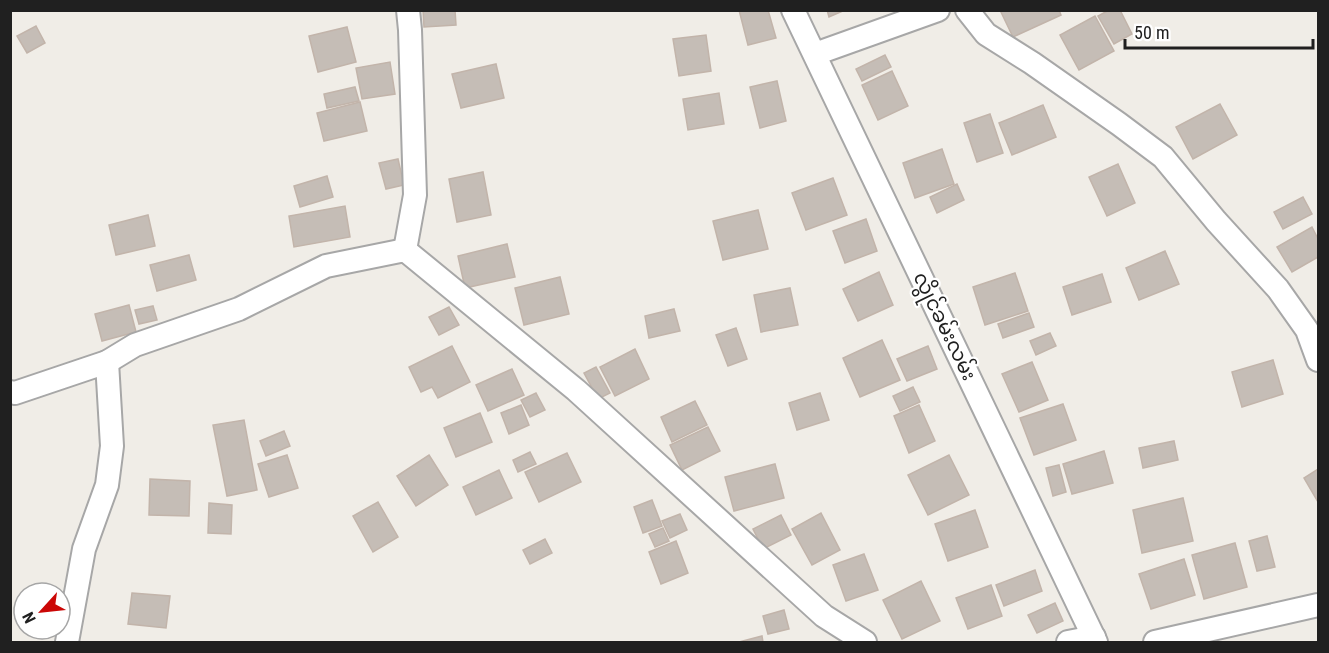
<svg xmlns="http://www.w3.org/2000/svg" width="1329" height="653" font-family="'Roboto Condensed','Noto Sans Myanmar',sans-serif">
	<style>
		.building { fill: #c5bdb6; stroke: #c2b4aa; stroke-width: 1.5 }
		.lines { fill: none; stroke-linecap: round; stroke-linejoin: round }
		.minor-casing { stroke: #a7a7a7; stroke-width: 26 }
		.minor { stroke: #fff; stroke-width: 22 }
		.labels { text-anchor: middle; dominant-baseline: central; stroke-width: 4.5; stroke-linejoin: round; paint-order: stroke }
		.street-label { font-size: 20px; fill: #202020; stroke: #fff }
	</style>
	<rect width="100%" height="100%" fill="#f0ede7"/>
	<g class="building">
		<path d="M423,10H455L456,25L424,27Z"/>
		<path d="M739,10H768L776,38L748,45Z"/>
		<path d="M827,10H845L829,17Z"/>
		<path d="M1000,10H1059L1061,15L1013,37Z"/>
		<path d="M1109,10H1120L1132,34L1114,44L1098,16Z"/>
		<path d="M1095,16L1114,51L1079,70L1060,35Z"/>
		<path d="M36,26L45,43L27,53L17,36Z"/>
		<path d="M347,27L356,62L318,72L309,36Z"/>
		<path d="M706,35L711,71L679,76L673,39Z"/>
		<path d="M885,55L891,67L862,81L856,69Z"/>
		<path d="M390,62L395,94L362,99L356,68Z"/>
		<path d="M496,64L504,98L461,108L452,74Z"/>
		<path d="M892,71L908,106L878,120L862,85Z"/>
		<path d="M777,81L786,121L760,128L750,87Z"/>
		<path d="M355,87L359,101L327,108L324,94Z"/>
		<path d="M719,93L724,124L688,130L683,99Z"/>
		<path d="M360,102L367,131L324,141L317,113Z"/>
		<path d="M1220,104L1237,135L1193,159L1176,127Z"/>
		<path d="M1043,105L1056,137L1012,155L999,123Z"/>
		<path d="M990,114L1003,153L977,162L964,123Z"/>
		<path d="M942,149L954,184L915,198L903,163Z"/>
		<path d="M398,159L404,185L386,189L379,163Z"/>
		<path d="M1118,164L1135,203L1107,216L1089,177Z"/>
		<path d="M483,172L491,215L457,222L449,179Z"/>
		<path d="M327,176L333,197L300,207L294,186Z"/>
		<path d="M833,178L847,215L806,230L792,193Z"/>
		<path d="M957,184L964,200L937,213L930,197Z"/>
		<path d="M1303,197L1312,214L1283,229L1274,212Z"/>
		<path d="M345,206L350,237L294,247L289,216Z"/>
		<path d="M758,210L768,249L723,260L713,221Z"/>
		<path d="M148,215L155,246L116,255L109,225Z"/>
		<path d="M866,219L877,251L845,263L833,231Z"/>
		<path d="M1312,227L1318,239V257L1292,272L1277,247Z"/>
		<path d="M507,244L515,277L465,288L458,256Z"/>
		<path d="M1165,251L1179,284L1139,300L1126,268Z"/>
		<path d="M189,255L196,280L157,291L150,265Z"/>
		<path d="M879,272L893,305L858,321L843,289Z"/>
		<path d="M1015,273L1028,311L985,325L973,287Z"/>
		<path d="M1102,274L1111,302L1072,315L1063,287Z"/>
		<path d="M560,277L569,314L524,325L515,288Z"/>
		<path d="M790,288L798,325L761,332L754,295Z"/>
		<path d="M129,305L136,332L102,341L95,314Z"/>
		<path d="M153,306L157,320L139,324L135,310Z"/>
		<path d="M449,307L459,325L439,335L429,317Z"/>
		<path d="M674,309L680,331L649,338L645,316Z"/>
		<path d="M1029,313L1034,327L1003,338L998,324Z"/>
		<path d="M736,328L747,359L728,366L716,335Z"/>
		<path d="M1050,333L1056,346L1036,355L1030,341Z"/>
		<path d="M882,340L900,380L860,397L843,358Z"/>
		<path d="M452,346L470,382L438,398L432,387L421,392L409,367Z"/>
		<path d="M928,346L937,369L907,381L897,359Z"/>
		<path d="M635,349L649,379L615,396L600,367Z"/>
		<path d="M1273,360L1283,394L1242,407L1232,372Z"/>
		<path d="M1032,362L1048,400L1019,412L1002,374Z"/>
		<path d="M596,367L610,393L598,399L584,373Z"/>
		<path d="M512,369L524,395L488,411L476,385Z"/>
		<path d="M913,387L920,402L900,411L893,396Z"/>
		<path d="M536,393L545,410L530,417L521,400Z"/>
		<path d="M820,393L829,420L797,430L789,403Z"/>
		<path d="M695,401L707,425L672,442L661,417Z"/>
		<path d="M1063,404L1076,440L1034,455L1020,418Z"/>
		<path d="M521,405L529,425L509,434L501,413Z"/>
		<path d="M919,405L935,441L909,453L894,416Z"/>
		<path d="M480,413L492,442L456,457L444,428Z"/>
		<path d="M244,420L257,490L227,496L213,425Z"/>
		<path d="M708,427L720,451L682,470L670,445Z"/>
		<path d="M284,431L290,446L266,456L260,441Z"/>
		<path d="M1174,441L1178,460L1143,468L1139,448Z"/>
		<path d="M1104,451L1113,483L1072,494L1063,464Z"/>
		<path d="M530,452L536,464L518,472L513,460Z"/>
		<path d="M567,453L581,482L539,502L525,472Z"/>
		<path d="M287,455L298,488L269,497L258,464Z"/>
		<path d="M429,455L448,485L416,506L397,476Z"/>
		<path d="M949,455L969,495L928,515L908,475Z"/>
		<path d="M775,464L784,498L734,511L725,477Z"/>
		<path d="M1059,465L1066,492L1053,496L1046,468Z"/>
		<path d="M1318,469V502L1304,478Z"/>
		<path d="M499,470L512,498L476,515L463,487Z"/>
		<path d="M150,479L190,481L189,516L149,515Z"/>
		<path d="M1183,498L1193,541L1142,553L1133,510Z"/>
		<path d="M652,500L662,526L643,533L634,507Z"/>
		<path d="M378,502L398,537L373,552L353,516Z"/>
		<path d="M209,503L232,505L231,534L208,533Z"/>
		<path d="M975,510L988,547L948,561L935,524Z"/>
		<path d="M821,513L840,550L812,565L792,529Z"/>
		<path d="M680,514L687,530L670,538L662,521Z"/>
		<path d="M781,515L791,535L763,549L753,529Z"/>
		<path d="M663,528L669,541L655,547L649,534Z"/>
		<path d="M1267,536L1275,567L1257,571L1249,541Z"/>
		<path d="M545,539L552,553L530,564L523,550Z"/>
		<path d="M676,541L688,573L661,584L649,552Z"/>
		<path d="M1235,543L1247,587L1204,599L1192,555Z"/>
		<path d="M864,554L878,590L846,601L833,565Z"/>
		<path d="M1184,559L1195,595L1151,609L1139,574Z"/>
		<path d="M1035,570L1042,591L1004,606L996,585Z"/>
		<path d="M921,581L940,621L902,639L883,600Z"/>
		<path d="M991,585L1002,616L968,629L956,598Z"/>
		<path d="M132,593L170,596L166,628L128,624Z"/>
		<path d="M1055,603L1063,621L1037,633L1028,615Z"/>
		<path d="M784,610L789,629L768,634L763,616Z"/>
		<path d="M762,636L763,642H739Z"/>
	</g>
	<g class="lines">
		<defs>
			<g id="minor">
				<path d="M793,10L1096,642"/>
				<path d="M967,10L986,34L1032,63L1119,124L1163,157L1216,221L1278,289L1307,330L1318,360"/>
				<path d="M815,54L938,10"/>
				<path d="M405,250L415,195L410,30L408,10"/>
				<path d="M10,392L15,393L107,362L135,345L239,309L326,266L405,250L576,390L824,616L865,642"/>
				<path d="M67,642L84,549L107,485L112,446L107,362"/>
				<path d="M1068,642L1094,637"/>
				<path d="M1155,642L1318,605"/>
			</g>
		</defs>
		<use href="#minor" class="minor-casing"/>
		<use href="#minor" class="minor"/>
	</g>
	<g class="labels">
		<g class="street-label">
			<text transform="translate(945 326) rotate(64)">လွိုင်ခမ်းလမ်း</text>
		</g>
	</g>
	<rect width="1329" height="653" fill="none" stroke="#202020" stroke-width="24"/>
	<g transform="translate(42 611) rotate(243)"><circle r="28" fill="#ffffff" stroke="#a6a6a6" stroke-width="1.5"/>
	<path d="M0-4.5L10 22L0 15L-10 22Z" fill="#cb0706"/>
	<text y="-9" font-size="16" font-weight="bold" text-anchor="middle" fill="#202020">N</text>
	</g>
	<path d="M1125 39v9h188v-9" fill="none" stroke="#202020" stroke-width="3"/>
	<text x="1134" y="39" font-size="18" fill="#202020" stroke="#ffffff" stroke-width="4.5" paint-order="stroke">50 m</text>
</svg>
